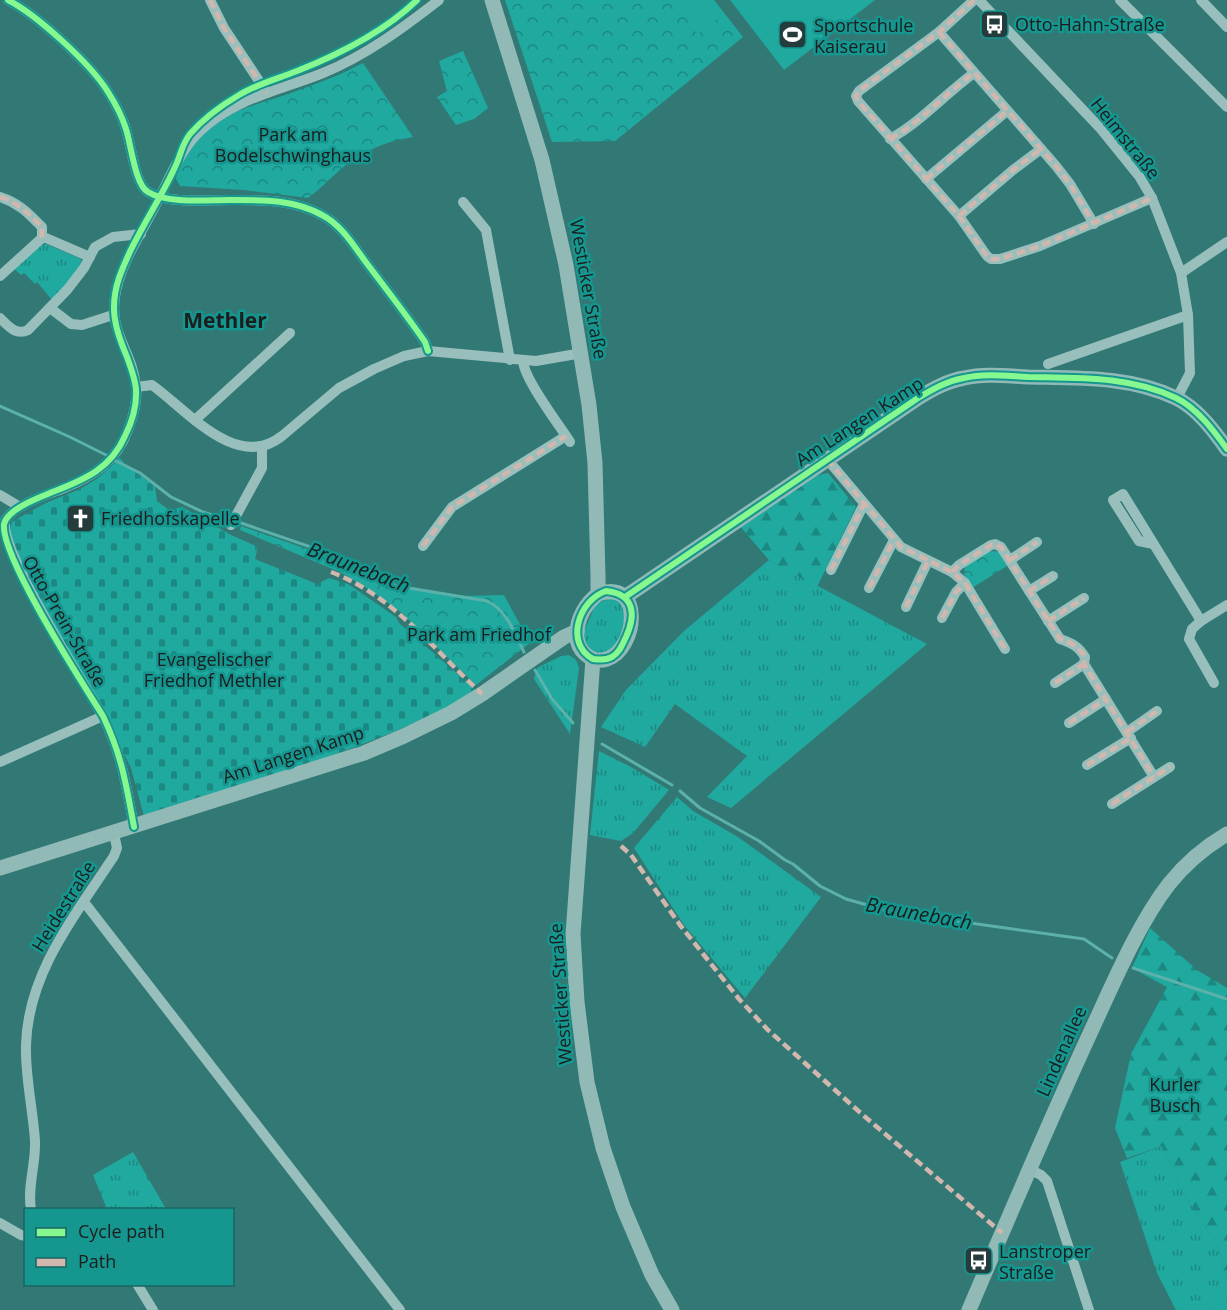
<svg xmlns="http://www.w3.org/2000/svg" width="1227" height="1310" font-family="'Open Sans',sans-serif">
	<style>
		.grass { fill: url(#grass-tufts) }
		.forest { fill: url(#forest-firs) }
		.cemetery { fill: url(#cemetery-stones) }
		.park { fill: url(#park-crowns) }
		.garden { fill: #20a99f }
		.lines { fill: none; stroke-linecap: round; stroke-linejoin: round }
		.stream { stroke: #5cb1ab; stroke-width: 3 }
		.street { stroke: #98bfbc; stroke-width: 10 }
		.secondary { stroke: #91bab7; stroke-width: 15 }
		.quiet { stroke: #d1b7ad; stroke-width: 4.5; stroke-dasharray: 9 4.5; stroke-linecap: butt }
		.cycleway-casing { stroke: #15968f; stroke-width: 10 }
		.cycleway { stroke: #87f88f; stroke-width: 6 }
		.labels { text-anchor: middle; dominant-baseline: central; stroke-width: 5; stroke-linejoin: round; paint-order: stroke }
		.poi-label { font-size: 18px; fill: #1d1d1d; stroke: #15968f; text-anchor: start }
		.park-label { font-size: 18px; fill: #1a1d1d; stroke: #15968f }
		.street-label { font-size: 18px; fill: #1d1d1d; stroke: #15968f }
		.water-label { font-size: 20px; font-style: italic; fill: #191d1c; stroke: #15968f }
		.quarter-label { font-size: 21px; font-weight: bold; fill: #1d1d1d; stroke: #15968f }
	</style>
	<defs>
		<pattern id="grass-tufts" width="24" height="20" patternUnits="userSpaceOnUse" patternTransform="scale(1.5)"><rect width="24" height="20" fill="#20a99f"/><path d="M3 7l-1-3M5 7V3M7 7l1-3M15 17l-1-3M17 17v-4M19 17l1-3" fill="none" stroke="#1b8981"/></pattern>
		<pattern id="forest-firs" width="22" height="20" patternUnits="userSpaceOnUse" patternTransform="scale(1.5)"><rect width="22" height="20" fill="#20a99f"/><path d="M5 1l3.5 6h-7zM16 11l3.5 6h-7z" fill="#1b8981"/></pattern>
		<pattern id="cemetery-stones" width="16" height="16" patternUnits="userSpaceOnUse" patternTransform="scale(1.5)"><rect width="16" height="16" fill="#20a99f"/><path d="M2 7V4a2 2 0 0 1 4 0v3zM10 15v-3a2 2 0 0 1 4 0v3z" fill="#1b8981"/></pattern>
		<pattern id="park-crowns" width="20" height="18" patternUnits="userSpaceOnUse" patternTransform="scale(1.5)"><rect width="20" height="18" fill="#20a99f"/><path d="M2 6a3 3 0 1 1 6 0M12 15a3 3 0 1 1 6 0" fill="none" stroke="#1b8981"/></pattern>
	</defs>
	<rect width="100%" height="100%" fill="#327975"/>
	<g class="grass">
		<path d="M46,244L81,259L82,266L52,300L37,282L35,284L24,273L21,275L13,268L40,245Z"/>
		<path d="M769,560L927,644L731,808L707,797L747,756L675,704L645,747L601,727L626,690L684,631Z"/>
		<path d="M616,597L628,615L618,643L603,655L586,648L583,634L596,603Z"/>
		<path d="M569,655L576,660L579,668L570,734L534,679L537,668L561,656Z"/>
		<path d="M599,751L631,767L669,790L633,833L621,841L590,835Z"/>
		<path d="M677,797L693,811L738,837L821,897L745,998L684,925L634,848Z"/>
		<path d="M1162,1146L1181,1190L1219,1248L1227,1280V1310H1176L1157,1273L1120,1162Z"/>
		<path d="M133,1152L166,1209H107L93,1175Z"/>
	</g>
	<g class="forest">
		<path d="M828,473L856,507L817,587L769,560L739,525L812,476Z"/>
		<path d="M1150,928L1197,970L1227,988V1280L1219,1248L1181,1190L1162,1146L1127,1158L1115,1128L1131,1054L1167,987L1132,968Z"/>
	</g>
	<path class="cemetery" d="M119,458L155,487L157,501L169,510L182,507L231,535L258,547L255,559L317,584L329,578L348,584L396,617L399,623L476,690C435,717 390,734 344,751C278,776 211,795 144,816L131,768L103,713L29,585L8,536L12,522C23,516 34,509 46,503C79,489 93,487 119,458Z"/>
	<g class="park">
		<path d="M505,0H714L743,37L615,141L552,142Z"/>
		<path d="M463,51L488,108L474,119L456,125L437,97L447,91L439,61Z"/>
		<path d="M363,63L413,137C389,141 366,149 347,164C334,174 322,188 308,198L243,190L180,186L176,179C178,168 184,159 190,150C216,112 250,107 291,93C315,84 341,75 363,63Z"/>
		<path d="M241,526L333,558L402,587L466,596L504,595L530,643L476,685L402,613L375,593L342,573L240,530Z"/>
		<path d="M994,551L999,552L1007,566L972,588L964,574L965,566L988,552Z"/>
	</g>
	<g class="garden">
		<path d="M672,0H703L718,19L698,34Z"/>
		<path d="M730,0H875L784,70Z"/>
	</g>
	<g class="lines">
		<g class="stream">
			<path d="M0,406L70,437L108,456"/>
			<path d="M114,460L140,473L171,497L203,512L228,520"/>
			<path d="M241,523L334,555L370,575L397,586L487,601C507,610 515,634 524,652"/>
			<path d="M535,670L552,699L573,723"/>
			<path d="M602,744L672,785"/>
			<path d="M680,791L700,808L759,841L785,860L793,864L820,886L846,899L892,912L1084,939L1112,958"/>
			<path d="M1133,968L1227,999"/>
		</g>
		<g class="street">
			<path d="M8,0C37,15 91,64 108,92C115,103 122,116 126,129C131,144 135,185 148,192C167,204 207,200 229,200C261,200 293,199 322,215C342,225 355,248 368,265C387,290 407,316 425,342L428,351"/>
			<path d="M210,0L224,28L267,93"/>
			<path d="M974,0L939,32L859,91L856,96L858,101L959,216L987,256L991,259H1000L1040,246L1152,198"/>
			<path d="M979,0L1101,129L1139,176L1152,198L1181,273L1188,315L1190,373L1177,398"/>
			<path d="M1120,0L1227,107"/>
			<path d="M1201,0L1227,27"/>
			<path d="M939,32L1056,166L1070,184L1094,224"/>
			<path d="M890,139C921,122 945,94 974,73"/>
			<path d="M926,179L1007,111"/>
			<path d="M0,197C19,203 28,213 42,227V238"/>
			<path d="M463,202L486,230L510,360"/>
			<path d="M959,216L1013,170L1041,149"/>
			<path d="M1181,273L1227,242"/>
			<path d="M0,276L42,238H46L90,257"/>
			<path d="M50,308L71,324L82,325L113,315"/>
			<path d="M0,318C8,326 16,336 28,330L67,290L84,268L95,247L113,237L141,234"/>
			<path d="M523,361C524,379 560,426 570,442"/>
			<path d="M1048,364L1188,315"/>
			<path d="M136,387L152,385C187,410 237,472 282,436L339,388L374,369L404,356L428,351L536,361L582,353"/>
			<path d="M195,420L290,333"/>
			<path d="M827,459L901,547L952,572L965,583L1005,649"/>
			<path d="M0,495L20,507"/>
			<path d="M231,525L262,468V447"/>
			<path d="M1153,544L1139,541L1113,500L1123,494L1201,621L1227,605"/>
			<path d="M423,546L452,507L566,436"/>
			<path d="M1010,560L1037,542"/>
			<path d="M831,570L864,504"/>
			<path d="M952,572L959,565L991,545L995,544L1001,547L1060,639C1072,643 1078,646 1085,657L1084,664L1154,777"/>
			<path d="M869,588L894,540"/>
			<path d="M1029,591L1053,576"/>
			<path d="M906,607L928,561"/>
			<path d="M942,618L956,592L965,583"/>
			<path d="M1048,621L1084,598"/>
			<path d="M1201,621L1192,629L1189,639L1214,683"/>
			<path d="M1055,683L1084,664"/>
			<path d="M1069,723L1106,699"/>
			<path d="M1127,732L1157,711"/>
			<path d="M0,762L103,716"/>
			<path d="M1087,765L1131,738"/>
			<path d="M1112,804L1170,767"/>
			<path d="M134,827C126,784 122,756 103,716C84,685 0,550 5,521C13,505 49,494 64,488C94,476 116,462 128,430C133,417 138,402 136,387C132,346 104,332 118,283C125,258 140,235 152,212C167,185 177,154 199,132C232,99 281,90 323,73C365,56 403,28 439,0"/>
			<path d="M84,902L400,1310"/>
			<path d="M1029,1169L1041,1175L1047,1181L1089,1310"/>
			<path d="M31,1210C27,1187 36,1164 35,1141C33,1109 25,1077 26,1045C28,972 76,914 114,856L117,848L114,834"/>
			<path d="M0,1223L21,1235L26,1236"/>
			<path d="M137,1284L153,1310"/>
		</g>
		<g class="secondary">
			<path d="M492,0L542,160L566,265L589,405L595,463L598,576V594C586,603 577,618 577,634C576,650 591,664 607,659C637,649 645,578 598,594"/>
			<path d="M625,597L918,398C933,389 947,381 964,378C985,373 1007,376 1028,377C1078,378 1130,376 1176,398C1197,408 1214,431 1227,449"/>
			<path d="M593,659L573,934L577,1002L587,1082L603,1148L623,1207L652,1275L672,1310"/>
			<path d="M0,868L364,753L404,736L451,713L482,694L564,637L577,631"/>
			<path d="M969,1310C1009,1216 1049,1122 1092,1029C1113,984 1138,924 1169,884C1185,864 1205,847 1227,834"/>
		</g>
		<g class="quiet">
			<path d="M210,0L224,28L267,93"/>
			<path d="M974,0L939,32L859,91L856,96L858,101L959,216L987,256L991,259H1000L1040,246L1152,198"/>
			<path d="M939,32L1056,166L1070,184L1094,224"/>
			<path d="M890,139C921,122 945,94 974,73"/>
			<path d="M926,179L1007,111"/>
			<path d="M0,197C19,203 28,213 42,227V238"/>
			<path d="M959,216L1013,170L1041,149"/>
			<path d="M827,459L901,547L952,572L965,583L1005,649"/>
			<path d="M423,546L452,507L566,436"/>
			<path d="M1010,560L1037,542"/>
			<path d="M831,570L864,504"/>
			<path d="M331,572C393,595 435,651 482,694"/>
			<path d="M952,572L959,565L991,545L995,544L1001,547L1060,639C1072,643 1078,646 1085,657L1084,664L1154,777"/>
			<path d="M869,588L894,540"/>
			<path d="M1029,591L1053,576"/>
			<path d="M906,607L928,561"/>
			<path d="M942,618L956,592L965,583"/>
			<path d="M1048,621L1084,598"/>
			<path d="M1055,683L1084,664"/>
			<path d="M1069,723L1106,699"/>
			<path d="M1127,732L1157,711"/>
			<path d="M1087,765L1131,738"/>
			<path d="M1112,804L1170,767"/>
			<path d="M621,846L631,855L680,925L739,999L768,1030L864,1116L1002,1233"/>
		</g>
		<defs>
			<g id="cycleway">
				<path d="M8,0C37,15 91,64 108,92C115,103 122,116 126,129C131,144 135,185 148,192C167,204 207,200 229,200C261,200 293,199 322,215C342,225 355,248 368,265C387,290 407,316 425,342L428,351"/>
				<path d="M606,591C635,594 636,615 626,637C622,645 620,652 612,657C606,660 600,660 593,659C564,643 579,600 606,591Z"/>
				<path d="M625,597L918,398C933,389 947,381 964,378C985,373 1007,376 1028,377C1078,378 1130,376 1176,398C1197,408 1214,431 1227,449"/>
				<path d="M134,827C126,784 122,756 103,716C83,684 0,556 4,524C8,508 41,497 55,491C86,479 111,468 125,436C132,422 137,405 136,389C135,378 131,368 127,357C115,329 109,308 119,278C133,238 159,203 176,165C181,154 182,144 190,134C203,119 222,105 239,95C257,84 277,79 297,71C340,54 384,32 417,0"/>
			</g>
		</defs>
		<use href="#cycleway" class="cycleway-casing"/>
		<use href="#cycleway" class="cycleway"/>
	</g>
	<defs>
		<symbol id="bus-square" viewBox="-11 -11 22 22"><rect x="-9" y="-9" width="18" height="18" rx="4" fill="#243d3c" stroke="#15968f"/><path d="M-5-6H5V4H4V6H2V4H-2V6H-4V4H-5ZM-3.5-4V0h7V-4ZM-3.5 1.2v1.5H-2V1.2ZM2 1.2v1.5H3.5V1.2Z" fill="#fff"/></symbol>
		<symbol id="stadium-square" viewBox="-11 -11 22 22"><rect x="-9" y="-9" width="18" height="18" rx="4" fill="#243d3c" stroke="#15968f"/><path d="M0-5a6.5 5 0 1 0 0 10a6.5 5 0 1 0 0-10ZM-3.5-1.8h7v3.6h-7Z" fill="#fff"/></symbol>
		<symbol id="church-square" viewBox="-11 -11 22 22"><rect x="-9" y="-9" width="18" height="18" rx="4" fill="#243d3c" stroke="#15968f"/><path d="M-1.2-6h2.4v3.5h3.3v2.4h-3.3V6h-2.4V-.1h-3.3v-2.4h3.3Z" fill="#fff"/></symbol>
	</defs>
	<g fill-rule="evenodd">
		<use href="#bus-square" x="978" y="8" width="33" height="33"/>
		<use href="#stadium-square" x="776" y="18" width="33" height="33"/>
		<use href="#church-square" x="64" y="502" width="33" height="33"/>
		<use href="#bus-square" x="962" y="1244" width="33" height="33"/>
	</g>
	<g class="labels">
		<g class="poi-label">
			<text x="1015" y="24">Otto-Hahn-Straße</text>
			<text x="814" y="25">Sportschule<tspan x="814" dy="21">Kaiserau</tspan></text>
			<text x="101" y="518">Friedhofskapelle</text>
			<text x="999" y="1251">Lanstroper<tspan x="999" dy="21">Straße</tspan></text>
		</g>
		<g class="park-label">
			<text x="293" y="134">Park am<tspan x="293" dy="21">Bodelschwinghaus</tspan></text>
			<text x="479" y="634">Park am Friedhof</text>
			<text x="214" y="659">Evangelischer<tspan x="214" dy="21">Friedhof Methler</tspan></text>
			<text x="1175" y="1084">Kurler<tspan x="1175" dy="21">Busch</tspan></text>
		</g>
		<g class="street-label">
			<text transform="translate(1126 138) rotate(51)">Heimstraße</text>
			<text transform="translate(589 289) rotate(80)">Westicker Straße</text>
			<text transform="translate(859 421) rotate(-33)">Am Langen Kamp</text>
			<text transform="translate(65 621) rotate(60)">Otto-Prein-Straße</text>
			<text transform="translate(293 754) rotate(-18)">Am Langen Kamp</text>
			<text transform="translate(63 906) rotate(-58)">Heidestraße</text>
			<text transform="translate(560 994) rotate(-94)">Westicker Straße</text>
			<text transform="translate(1061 1051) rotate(-66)">Lindenallee</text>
		</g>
		<g class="water-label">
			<text transform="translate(359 567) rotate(21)">Braunebach</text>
			<text transform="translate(919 913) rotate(10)">Braunebach</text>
		</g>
		<g class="quarter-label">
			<text x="225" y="320">Methler</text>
		</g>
	</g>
	<rect x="24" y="1208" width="210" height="78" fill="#15968f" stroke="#186661" stroke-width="1.5"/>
	<rect x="36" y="1228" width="30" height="9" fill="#87f88f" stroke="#186661" stroke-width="1.5"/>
	<text x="78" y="1238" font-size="18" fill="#1d1d1d">Cycle path</text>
	<rect x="36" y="1258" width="30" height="9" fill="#d1b7ad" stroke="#186661" stroke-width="1.5"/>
	<text x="78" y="1268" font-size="18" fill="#1d1d1d">Path</text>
</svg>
